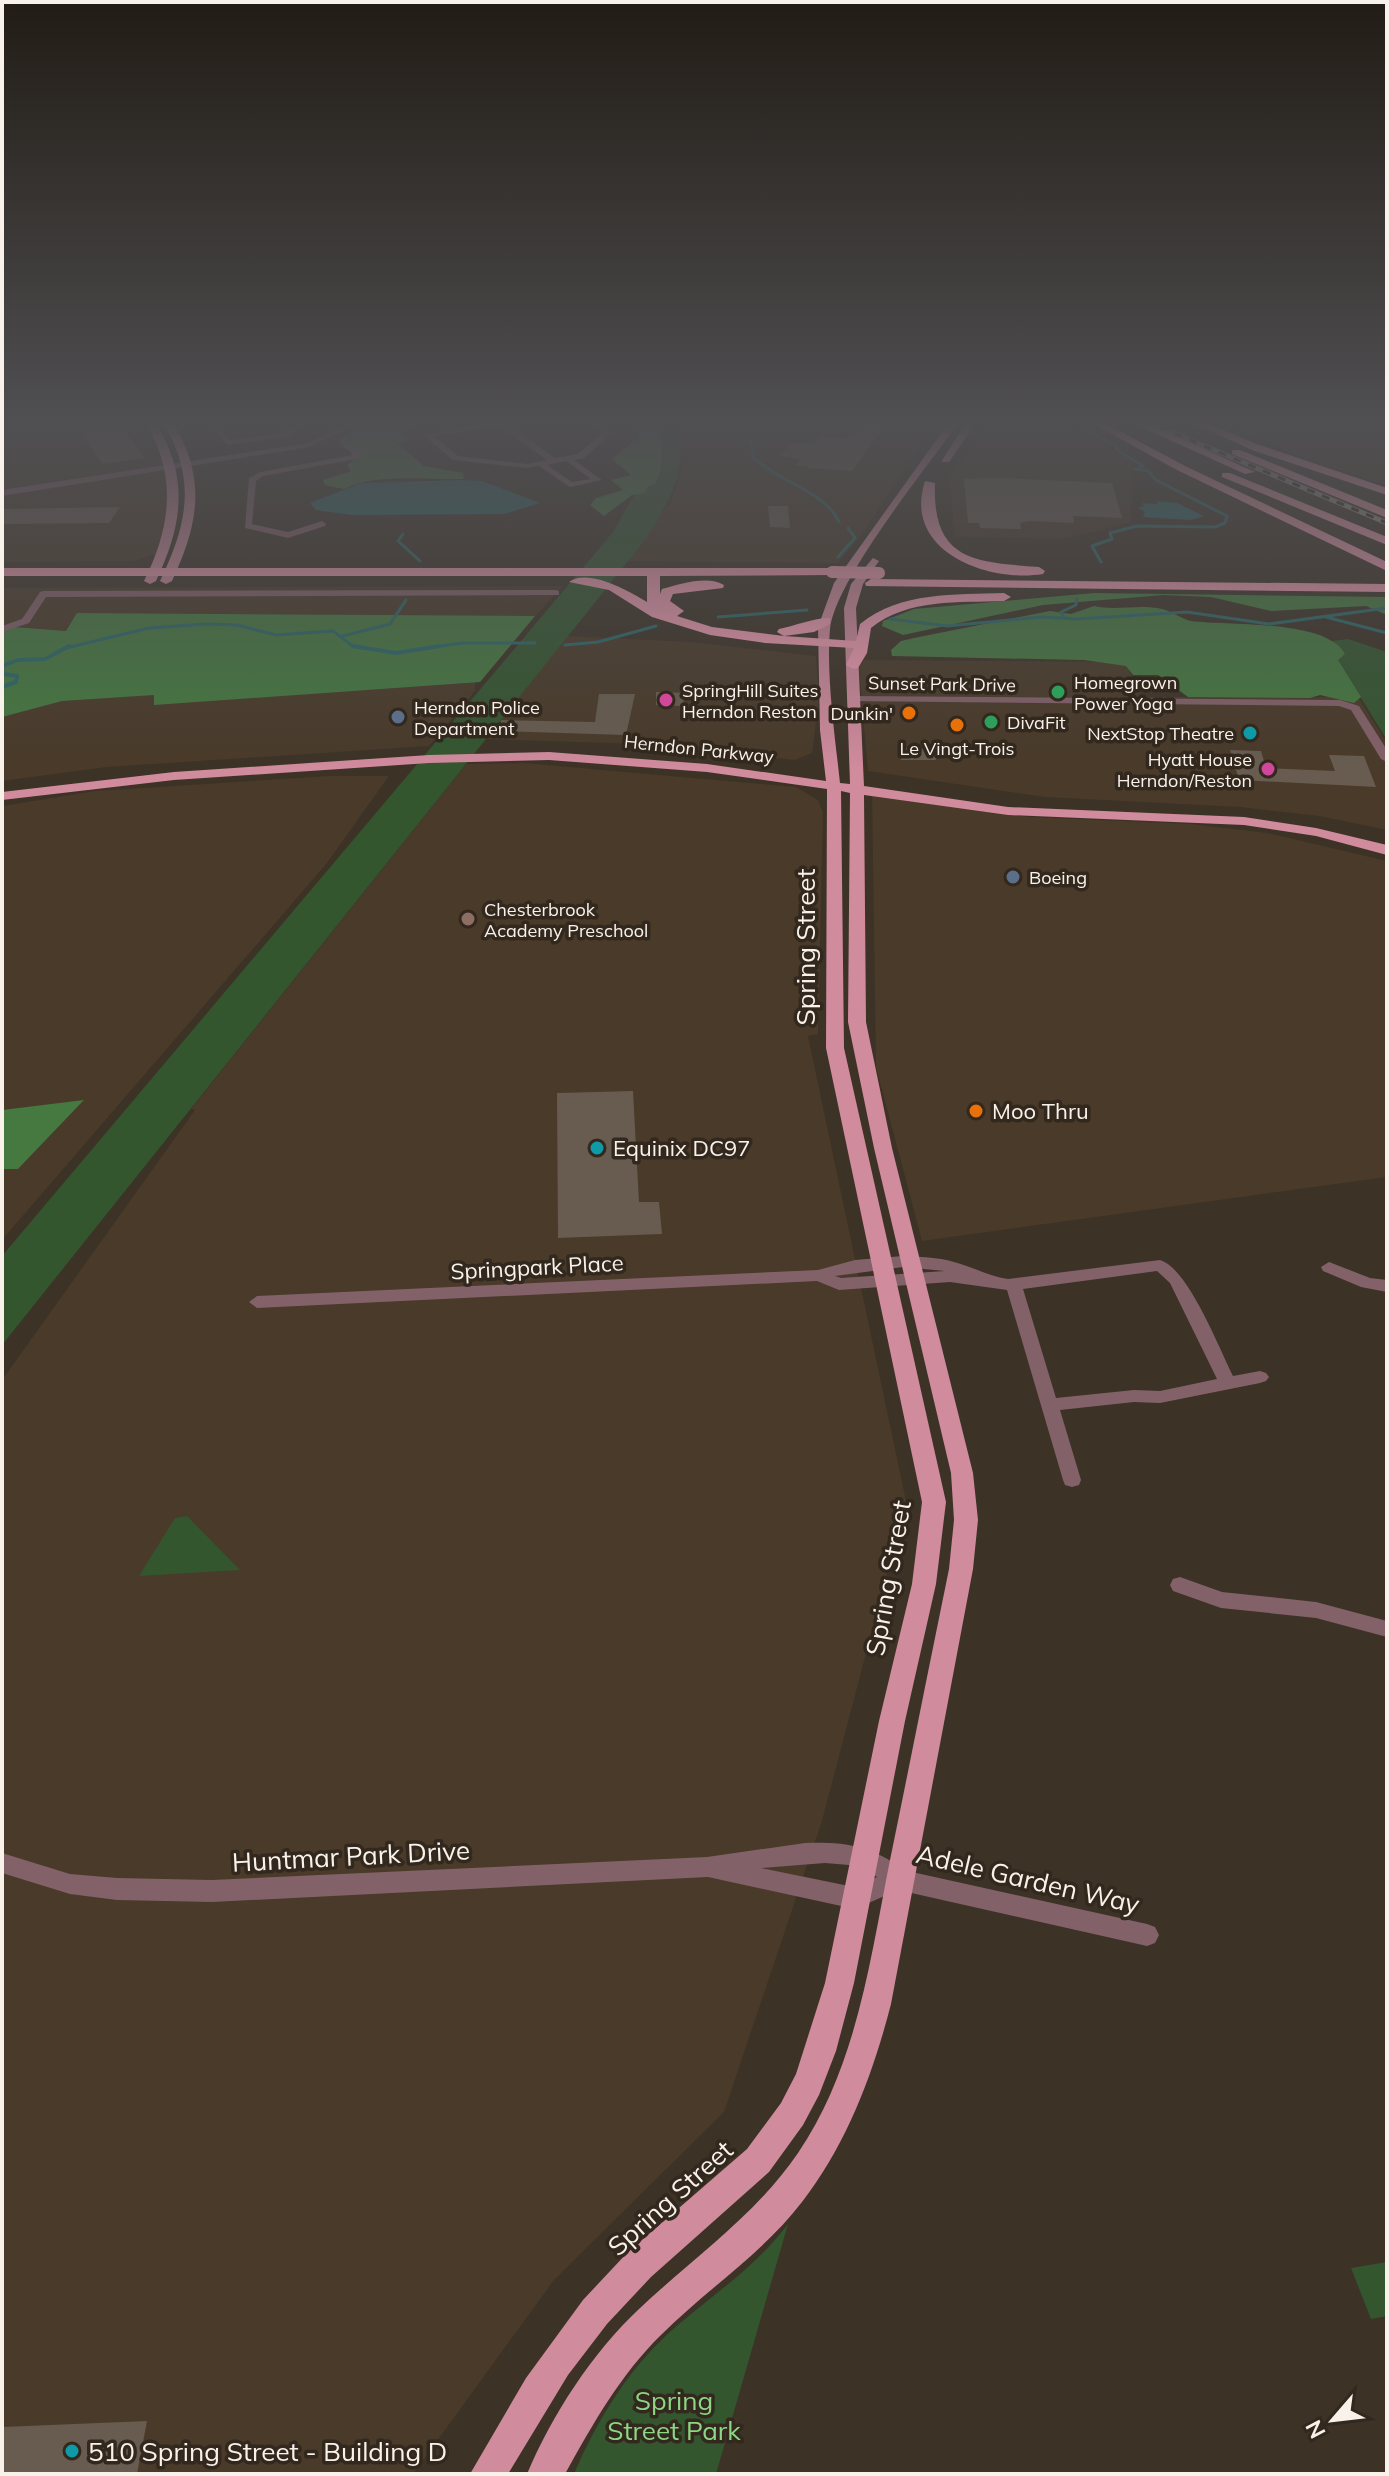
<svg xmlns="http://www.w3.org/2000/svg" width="1389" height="2476" font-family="Mulish,sans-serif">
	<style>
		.built { fill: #493a29 }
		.green { fill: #33562f }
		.forest { fill: #457940 }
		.water { fill: #2c6868 }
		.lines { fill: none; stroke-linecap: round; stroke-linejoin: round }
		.stream-far1 { stroke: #2c6868; stroke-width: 3 }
		.stream { stroke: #2c6868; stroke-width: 4 }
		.building { fill: #675c4f }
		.minor { fill: #836169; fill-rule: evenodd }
		.major { fill: #d08b9d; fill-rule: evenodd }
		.highway { fill: #ef9bb1; fill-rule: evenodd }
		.rail-casing { stroke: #9a9188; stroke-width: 5 }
		.rail { stroke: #32281d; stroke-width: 3; stroke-dasharray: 8; stroke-linecap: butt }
		.highway-bridge { stroke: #ef9bb1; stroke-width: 12 }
		.leisure-dot { fill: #2e9e5b; stroke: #32281d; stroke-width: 3 }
		.hotel-dot { fill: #d1479c; stroke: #32281d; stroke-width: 3 }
		.food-dot { fill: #e8710a; stroke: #32281d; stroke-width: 3 }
		.service-dot { fill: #5c6f8a; stroke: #32281d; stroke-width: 3 }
		.culture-dot { fill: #0f9aa8; stroke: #32281d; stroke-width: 3 }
		.education-dot { fill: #8d6e63; stroke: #32281d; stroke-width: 3 }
		.labels { text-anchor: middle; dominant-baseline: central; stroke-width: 7; stroke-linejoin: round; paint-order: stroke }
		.far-poi-label { font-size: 18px; fill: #f9f2eb; stroke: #32281d; text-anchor: start }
		.far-street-label { font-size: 18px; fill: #f9f2eb; stroke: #32281d }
		.poi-label { font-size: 22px; fill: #f9f2eb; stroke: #32281d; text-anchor: start }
		.street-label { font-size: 22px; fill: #f9f2eb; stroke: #32281d }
		.near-street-label { font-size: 26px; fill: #f9f2eb; stroke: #32281d }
		.near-park-label { font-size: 26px; fill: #8dd685; stroke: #32281d }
		.near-poi-label { font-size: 26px; fill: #f9f2eb; stroke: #32281d; text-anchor: start }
	</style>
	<rect width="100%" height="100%" fill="#3c3226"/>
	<g class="built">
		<path d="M2,421H145L169,477L165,527L156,554L133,561L2,562Z"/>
		<path d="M680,421H936L864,532L838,563L627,561L673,498L682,470Z"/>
		<path d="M985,421H1063L1132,462L1131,522L1064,539L955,537L949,478L986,428Z"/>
		<path d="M1214,421H1386L1387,486L1308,459Z"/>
		<path d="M563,586L535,616L78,613L66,631L2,626V588Z"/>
		<path d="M567,636L690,642L816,656L819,697L812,753L795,760L641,744L486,739Z"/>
		<path d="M864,660L1125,662L1142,697H1358L1387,743V830L1319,816L1239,807L1044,797L868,771L859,665Z"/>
		<path d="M475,672V691L429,746L107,767L2,781V714L70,698Z"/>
		<path d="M524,763L796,787L818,800L823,812L818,1034L808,1036L906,1501L822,1821L724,2112L554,2280L413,2474H2V1380L195,1110L191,1109L466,764Z"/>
		<path d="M328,776H389L327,863L2,1240V1169H18L83,1101L2,1110V806L95,791Z"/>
		<path d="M872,794L1030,817L1191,824L1268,833L1387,861V1177L922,1241L876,1067Z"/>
	</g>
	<g class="green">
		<path d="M642,421H677C689,470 670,501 644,541L2,1345V1256L613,532L639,487Z"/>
		<path d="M1348,639L1387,652V740L1337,659L1345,654L1332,641Z"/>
		<path d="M187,1516L240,1570L139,1576L175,1518Z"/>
		<path d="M788,2224L716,2474H574C598,2418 631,2364 679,2324C718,2291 757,2265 788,2224Z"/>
		<path d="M1387,2262V2316L1371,2319L1351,2268Z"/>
	</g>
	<g class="forest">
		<path d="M377,421H428L404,427L406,430L401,432L411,440L397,443L424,466L463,473L464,479C430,480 373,473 344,489L325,485L323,480L351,471L347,465L354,460V455L338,442L355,427Z"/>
		<path d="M628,421H658C663,441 665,465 655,484L648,486L645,493L632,495L604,516L590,505L596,498L623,490L611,480L631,475L612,459L639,437L634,431L640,429Z"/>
		<path d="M1094,593L1387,597V615L1366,606L1271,611L1211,597L1163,595L1043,605L903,635L882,626L883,621L914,609Z"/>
		<path d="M1094,606C1116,611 1140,604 1162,609C1172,611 1181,619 1191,621C1227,626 1327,619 1345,654L1338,660L1361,697L1354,703L1320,695L1310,698L1188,697L1158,675H1133L1126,666L1084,660L892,656L891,650L901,641L914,638L1050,611L1071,614Z"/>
		<path d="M77,613L535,616L480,682L154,705V695L62,701L2,717V626L66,631Z"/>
		<path d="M84,1100L18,1169H2V1110Z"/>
	</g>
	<g class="water">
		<path d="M462,480L482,481L540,503L504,514L352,515L316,510L310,503L361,483Z"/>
		<path d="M1157,501L1177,503L1204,516L1191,520L1143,517L1145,512L1138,508L1144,506L1142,503L1157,504Z"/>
	</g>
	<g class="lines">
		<g class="stream-far1">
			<path d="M734,421L751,442L754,458C779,482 825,491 839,522"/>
			<path d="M1068,421L1115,445L1117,450L1143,466L1135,469L1148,471L1156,480L1227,516L1225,523L1215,527L1137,526L1110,533L1112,539L1092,546L1101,562"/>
			<path d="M403,534L398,541L420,561"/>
			<path d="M838,557L855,538L848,528"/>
			<path d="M718,617L807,610"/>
			<path d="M1064,617L1061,612L1076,605L1077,599"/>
			<path d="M1326,617L1387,633"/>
			<path d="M890,619L947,626L1041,617L1077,619L1187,612L1269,624L1387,608"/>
			<path d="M343,636L390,624L406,600"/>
			<path d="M565,645L598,642L656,626"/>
			<path d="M66,648L149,628L207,624L237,625L276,635L333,631L354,647L364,648"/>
			<path d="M427,648L463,643H535"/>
		</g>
		<g class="stream">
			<path d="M353,646L396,653L440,646"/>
			<path d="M2,687L16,682L17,676L3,674L2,666L18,660L45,659L69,646"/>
		</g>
	</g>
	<g class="building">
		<path d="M861,421H889L852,471L807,468L809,466L796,465L801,459L779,455L794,442L814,444L820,436L846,439Z"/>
		<path d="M122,427L145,458L102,464L81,433Z"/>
		<path d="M999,478L1112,483L1122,518L1073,516L1074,523L1029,521L1020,523L1021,529L980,528L979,523H968L964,479Z"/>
		<path d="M768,506H788L790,528L770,527Z"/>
		<path d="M120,507L109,523L2,524V509Z"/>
		<path d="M656,692L686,693L682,706L656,705Z"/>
		<path d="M599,694H635L626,735L500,731L501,720L595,722Z"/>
		<path d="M899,748L935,749L936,760H901Z"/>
		<path d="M1230,750L1261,751L1266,768L1335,771L1329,755L1364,756L1376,787L1239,780Z"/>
		<path d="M633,1091L639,1202H659L662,1234L558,1238L557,1093Z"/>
		<path d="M147,2421L137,2474H2V2427Z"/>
	</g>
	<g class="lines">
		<g class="minor">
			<path d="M221,421H231L220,428L229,440L282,433L303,421H312L287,437L227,445L212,427Z"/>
			<path d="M354,421H364L310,447L2,496V490L308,443Z"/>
			<path d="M495,421H505L555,458L578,454L602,433L584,421H593L611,433L584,458L574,460L602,480L570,487L539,466L527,468L453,460L423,435ZM500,426L547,460L527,464L458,456L434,436ZM566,461L591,479L572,482L547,465Z"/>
			<path d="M349,443L362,454V458L263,476L256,481L252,524L288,532L322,521L326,524L325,526L288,538L245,528L249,478L260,472L353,455L345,445Z"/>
			<path d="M556,590L559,591V595L46,597L29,623L2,632V626L22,619L40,592L43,591Z"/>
			<path d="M852,696L1340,700L1359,706L1387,750V762L1381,759L1351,710L1339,706L848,701V697Z"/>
			<path d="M903,1256C920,1257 937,1257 954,1262C973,1267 988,1276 1008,1279L1160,1260C1188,1268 1219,1348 1233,1376L1260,1371L1266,1373L1269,1377L1266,1381L1260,1383L1160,1403L1134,1402L1060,1410L1081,1480L1079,1485L1072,1487L1065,1485L1063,1480L1007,1290L950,1282L839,1290L817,1281L257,1308L249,1302L257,1296L818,1270L855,1260ZM903,1267L945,1271L841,1278L835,1276ZM1157,1271L1170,1283L1217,1379L1160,1391L1134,1390L1056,1398L1023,1289Z"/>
			<path d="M1329,1262L1370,1278L1387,1280V1292L1361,1287L1323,1271L1321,1267Z"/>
			<path d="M1180,1577L1222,1592L1316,1602L1387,1621V1637L1316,1618L1221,1608L1173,1591L1170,1585L1173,1579Z"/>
			<path d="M805,1843C844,1842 872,1845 903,1870L1147,1924L1155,1927L1159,1935L1155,1943L1147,1946L898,1890L855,1909L708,1877L212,1902L117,1900L70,1894L2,1873V1853L70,1874L117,1878L212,1880L707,1857ZM825,1863L861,1866L877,1877L854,1887L761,1868Z"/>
		</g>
		<g class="major">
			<path d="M144,421H154C190,475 183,524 156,581L150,584L144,581C171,527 178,474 144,421Z"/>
			<path d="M162,421H172C207,478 199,523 172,581L166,584L160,581C188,523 197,478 162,421Z"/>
			<path d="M950,421H960C928,466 835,580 830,629C826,675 835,736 840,783L850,784L844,608L851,584L873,558L879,561L863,584L856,608L864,786L1008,807L1244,817L1316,828L1387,845V855L1316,836L1244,825L1008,815L864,795L866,1022L892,1148L973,1473L978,1520L973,1569L891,2004C873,2074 847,2144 802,2202C762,2254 707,2289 661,2335C620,2375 593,2424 565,2474H527C552,2415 592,2353 639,2309C694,2257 755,2216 798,2153C857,2066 870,1960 890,1860C910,1763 929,1666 949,1569L954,1520L951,1473L874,1148L848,1022L850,793L841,791L844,1048L946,1502L936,1584L905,1721L854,1983L836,2051L819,2095L803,2125L769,2172L651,2277L607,2324L568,2375L508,2474H470L526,2378L583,2300L627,2253L747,2149L781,2103L796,2074L825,1983L879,1721L912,1584L922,1502L826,1048L827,789L707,772L549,760L429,763L174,780L2,800V792L174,772L429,755L549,752L707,764L826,781L820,730L818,627L834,583Z"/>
			<path d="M967,421H977L949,462H941Z"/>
		</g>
		<g class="highway">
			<path d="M1088,421H1101L1185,466L1387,562V571L1177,470Z"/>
			<path d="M1128,421H1142L1255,472L1245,474Z"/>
			<path d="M1188,421H1202L1257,444L1387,488V495L1252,450Z"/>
			<path d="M1232,450H1240L1387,510V518L1232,454Z"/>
			<path d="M1222,473H1230L1387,537V545L1222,477Z"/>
			<path d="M925,481L935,483C932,561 974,562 1039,567L1045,571L1043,574C987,583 902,551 925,481Z"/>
			<path d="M2,568H832L836,569V575L660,576V594L662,589C680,584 708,575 724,585L723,588L673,594L670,601L684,611L677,616L712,627L784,636L777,632L779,629C793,626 818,617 830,618V624L814,632L784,636L856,641L860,624C901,591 955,595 1004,593L1011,597L1004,601C959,603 908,598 871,628L867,653L858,668L853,669L846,665L854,648L765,643L710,635L652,617L609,590L569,582C588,568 629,591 647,602V576H2Z"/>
			<path d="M871,579L1387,584V592L866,586L865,583Z"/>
		</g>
		<defs>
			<path id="rail" d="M1145,421L1387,523"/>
		</defs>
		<use href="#rail" class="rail-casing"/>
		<use href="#rail" class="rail"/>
		<path class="highway-bridge" d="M832,572L879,573"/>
	</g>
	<linearGradient id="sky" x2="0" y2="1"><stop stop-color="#211c15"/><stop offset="0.55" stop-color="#504f52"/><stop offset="1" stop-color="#504f52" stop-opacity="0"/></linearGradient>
	<rect width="1389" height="768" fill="url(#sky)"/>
	<g class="leisure-dot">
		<circle cx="1058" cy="692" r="8"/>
		<circle cx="991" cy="722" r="8"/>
	</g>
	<g class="hotel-dot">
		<circle cx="666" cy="700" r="8"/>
		<circle cx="1268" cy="769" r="8"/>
	</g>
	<g class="food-dot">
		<circle cx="909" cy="713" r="8"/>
		<circle cx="957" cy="725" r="8"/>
		<circle cx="976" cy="1111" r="8"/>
	</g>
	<g class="service-dot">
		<circle cx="398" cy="717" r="8"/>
		<circle cx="1013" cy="877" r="8"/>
	</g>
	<g class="culture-dot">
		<circle cx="1250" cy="733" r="8"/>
		<circle cx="597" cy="1148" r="8"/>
		<circle cx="72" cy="2451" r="8"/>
	</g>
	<circle class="education-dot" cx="468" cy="919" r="8"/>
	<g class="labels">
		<g class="far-poi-label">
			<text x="1074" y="682">Homegrown<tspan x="1074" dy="21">Power Yoga</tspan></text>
			<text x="682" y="690">SpringHill Suites<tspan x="682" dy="21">Herndon Reston</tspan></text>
			<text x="414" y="707">Herndon Police<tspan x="414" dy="21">Department</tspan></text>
			<text x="893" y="713" text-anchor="end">Dunkin'</text>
			<text x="1007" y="722">DivaFit</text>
			<text x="1234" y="733" text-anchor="end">NextStop Theatre</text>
			<text x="957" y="748" text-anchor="middle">Le Vingt-Trois</text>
			<text x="1252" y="759" text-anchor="end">Hyatt House<tspan x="1252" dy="21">Herndon/Reston</tspan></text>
			<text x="1029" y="877">Boeing</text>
			<text x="484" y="909">Chesterbrook<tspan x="484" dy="21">Academy Preschool</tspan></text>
		</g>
		<g class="far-street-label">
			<text transform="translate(942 684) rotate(1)">Sunset Park Drive</text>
			<text transform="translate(699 749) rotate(6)">Herndon Parkway</text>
		</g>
		<g class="poi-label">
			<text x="992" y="1111">Moo Thru</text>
			<text x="613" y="1148">Equinix DC97</text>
		</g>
		<g class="street-label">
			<text transform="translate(537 1267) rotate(-3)">Springpark Place</text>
		</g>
		<g class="near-street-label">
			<text transform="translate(805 947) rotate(-90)">Spring Street</text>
			<text transform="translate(888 1578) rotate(-80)">Spring Street</text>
			<text transform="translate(351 1856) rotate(-3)">Huntmar Park Drive</text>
			<text transform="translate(1028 1879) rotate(13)">Adele Garden Way</text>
			<text transform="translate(670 2198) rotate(-42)">Spring Street</text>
		</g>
		<g class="near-park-label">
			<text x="674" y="2400">Spring<tspan x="674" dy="30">Street Park</tspan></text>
		</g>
		<g class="near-poi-label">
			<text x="88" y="2451">510 Spring Street - Building D</text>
		</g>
	</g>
	<rect width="1389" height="2476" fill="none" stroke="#f9f2eb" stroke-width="8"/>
	<g transform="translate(1333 2420) rotate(242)" stroke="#32281d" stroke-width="6" paint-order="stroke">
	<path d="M0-6L14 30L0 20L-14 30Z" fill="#f9f2eb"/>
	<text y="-12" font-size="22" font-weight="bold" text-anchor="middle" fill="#f9f2eb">N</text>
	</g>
</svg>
